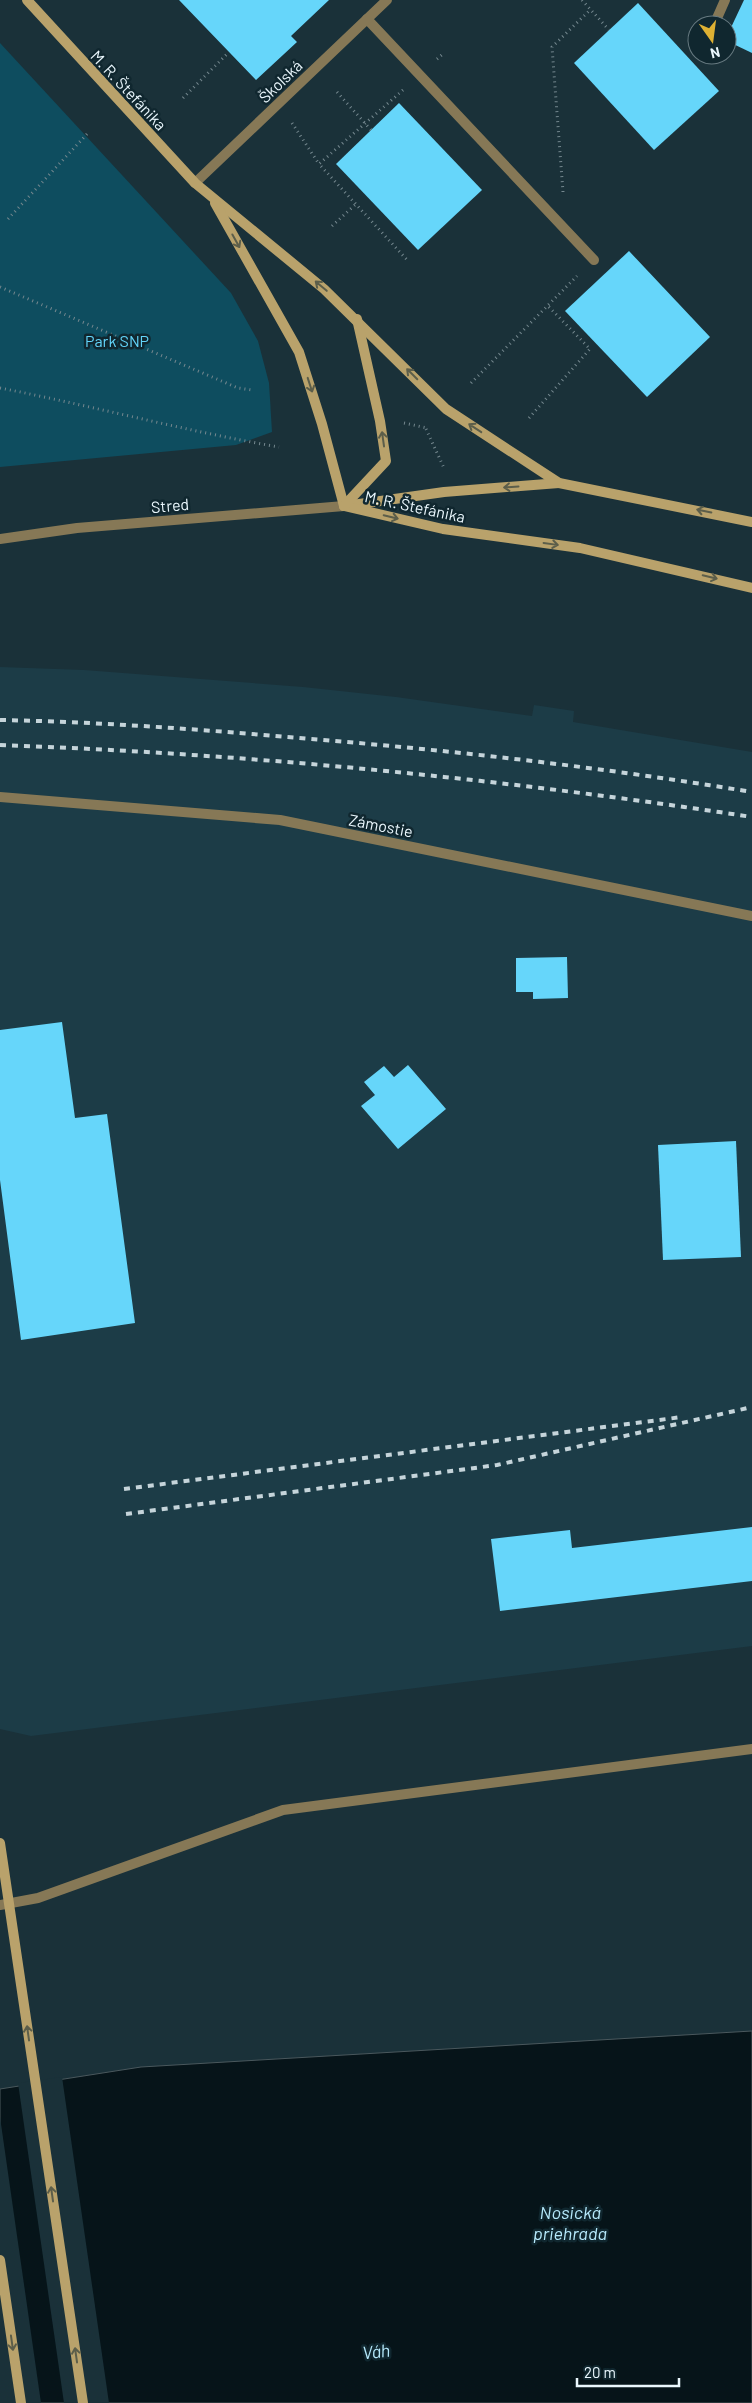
<svg xmlns="http://www.w3.org/2000/svg" width="752" height="2403" font-family="Barlow,sans-serif">
	<style>
		.built { fill: #1c3c47 }
		.green { fill: #0e4d5f }
		.water { fill: #061419; stroke: #4a585d }
		.pier { fill: #1a3139 }
		.building { fill: #66d6fa }
		.lines { fill: none; stroke-linecap: round; stroke-linejoin: round }
		.path { stroke: #75888f; stroke-width: 3; stroke-dasharray: 1 4; stroke-linecap: butt }
		.lane { stroke: #867856; stroke-width: 10 }
		.street { stroke: #867856; stroke-width: 10 }
		.secondary { stroke: #b9a26b; stroke-width: 10 }
		.rail { stroke: #c5d4da; stroke-width: 4; stroke-dasharray: 6 6; stroke-linecap: butt }
		.secondary-bridge { stroke: #b9a26b; stroke-width: 10 }
		.oneway { stroke: #5c5e4a }
		.labels { text-anchor: middle; dominant-baseline: central; stroke-width: 5; stroke-linejoin: round; paint-order: stroke }
		.street-label { font-size: 16px; fill: #eaf7fd; stroke: #10272f }
		.park-label { font-size: 16px; fill: #62d4f9; stroke: #10272f }
		.water-label { font-size: 18px; font-style: italic; fill: #b6e9fb; stroke: #10272f }
	</style>
	<rect width="100%" height="100%" fill="#1a3139"/>
	<path class="built" d="M0,667L84,670L303,687L396,697L532,716L534,705L574,711L573,722L752,752V1646L31,1736L0,1729Z"/>
	<path class="green" d="M0,43L231,293L258,341L269,383L272,432L236,445L0,467Z"/>
	<path class="water" d="M752,2031V2403H0V2089L141,2067Z"/>
	<g class="pier">
		<path d="M62,2077L109,2403H64L18,2083Z"/>
		<path d="M0,2117L41,2403H0Z"/>
	</g>
	<g class="building">
		<path d="M179,0H329L291,36L297,42L256,80Z"/>
		<path d="M744,0H752V53L727,41V36Z"/>
		<path d="M638,3L719,91L654,150L574,63Z"/>
		<path d="M399,103L482,190L418,250L336,164Z"/>
		<path d="M629,251L710,337L647,397L565,311Z"/>
		<path d="M567,957L568,998L533,999V992H516V958Z"/>
		<path d="M62,1022L75,1118L107,1114L135,1323L21,1340L0,1180V1030Z"/>
		<path d="M408,1065L446,1109L398,1149L361,1106L375,1095L364,1082L384,1066L394,1077Z"/>
		<path d="M736,1141L741,1257L663,1260L658,1145Z"/>
		<path d="M752,1527V1581L500,1611L491,1539L570,1530L572,1548Z"/>
	</g>
	<g class="lines">
		<g class="path">
			<path d="M582,0L609,30"/>
			<path d="M437,59L444,53"/>
			<path d="M403,90L319,164L409,262"/>
			<path d="M337,92L371,130"/>
			<path d="M183,98L229,52"/>
			<path d="M292,123L319,164"/>
			<path d="M563,192L552,47L590,10"/>
			<path d="M8,219L88,133"/>
			<path d="M332,226L356,204"/>
			<path d="M0,287L238,388L252,390"/>
			<path d="M471,383L577,276"/>
			<path d="M0,388C93,406 185,431 279,447"/>
			<path d="M529,418L590,349L547,305"/>
			<path d="M404,423L427,428"/>
			<path d="M426,429L444,468"/>
		</g>
		<g class="lane">
			<path d="M367,19L594,260"/>
			<path d="M714,25L725,0"/>
			<path d="M0,797L280,820L752,916"/>
			<path d="M0,1905L38,1898L283,1810L752,1749"/>
		</g>
		<g class="street">
			<path d="M195,183L387,0"/>
			<path d="M0,539L77,528L344,506"/>
		</g>
		<g class="secondary">
			<path d="M27,0L195,183L324,289L446,409L559,483L752,522"/>
			<path d="M215,203L299,352L322,424L344,506"/>
			<path d="M352,505L444,492L559,483"/>
			<path d="M344,506L443,529L580,548L752,588"/>
			<path d="M344,506L386,461L380,421L357,319"/>
			<path d="M0,2260L21,2403"/>
		</g>
		<g class="rail">
			<path d="M0,720C104,722 208,730 311,739C459,751 606,768 752,792"/>
			<path d="M0,745C252,754 503,779 752,817"/>
			<path d="M124,1489L682,1417"/>
			<path d="M126,1514L497,1465L752,1407"/>
		</g>
		<path class="secondary-bridge" d="M0,1843L83,2403"/>
	</g>
	<defs><path id="oneway-shaft" d="M-6 0H5M1.5-3L5.5 0L1.5 3" fill="none" stroke-width="1.6" stroke-linecap="round" stroke-linejoin="round" transform="scale(1.25)"/></defs>
	<g class="oneway">
		<use href="#oneway-shaft" transform="translate(236 241) rotate(61)"/>
		<use href="#oneway-shaft" transform="translate(321 286) rotate(-140)"/>
		<use href="#oneway-shaft" transform="translate(412 374) rotate(-135)"/>
		<use href="#oneway-shaft" transform="translate(310 385) rotate(72)"/>
		<use href="#oneway-shaft" transform="translate(475 428) rotate(-147)"/>
		<use href="#oneway-shaft" transform="translate(383 439) rotate(-98)"/>
		<use href="#oneway-shaft" transform="translate(511 487) rotate(176)"/>
		<use href="#oneway-shaft" transform="translate(704 511) rotate(-168)"/>
		<use href="#oneway-shaft" transform="translate(391 517) rotate(13)"/>
		<use href="#oneway-shaft" transform="translate(551 544) rotate(8)"/>
		<use href="#oneway-shaft" transform="translate(710 577) rotate(13)"/>
		<use href="#oneway-shaft" transform="translate(28 2033) rotate(-98)"/>
		<use href="#oneway-shaft" transform="translate(52 2194) rotate(-98)"/>
		<use href="#oneway-shaft" transform="translate(12 2343) rotate(82)"/>
		<use href="#oneway-shaft" transform="translate(76 2355) rotate(-98)"/>
	</g>
	<g class="labels">
		<g class="street-label">
			<text transform="translate(280 81) rotate(-44)">Školská</text>
			<text transform="translate(129 90) rotate(47)">M. R. Štefánika</text>
			<text transform="translate(170 505) rotate(-5)">Stred</text>
			<text transform="translate(415 506) rotate(12)">M. R. Štefánika</text>
			<text transform="translate(381 825) rotate(11)">Zámostie</text>
		</g>
		<g class="park-label">
			<text x="117" y="340">Park SNP</text>
		</g>
		<g class="water-label">
			<text x="570" y="2212">Nosická<tspan x="570" dy="21">priehrada</tspan></text>
			<text transform="translate(376 2351) rotate(-6)">Váh</text>
		</g>
	</g>
	<g transform="translate(712 40) rotate(166)"><circle r="24" fill="#10272f" stroke="#677a81"/>
	<path d="M0-4L9 19L0 12L-9 19Z" fill="#deb133"/>
	<text y="-8" font-size="14" font-weight="bold" text-anchor="middle" fill="#eaf7fd">N</text>
	</g>
	<path d="M577 2378v8h102v-8" fill="none" stroke="#eaf7fd" stroke-width="2.5"/>
	<text x="584" y="2378" font-size="15" fill="#eaf7fd" stroke="#10272f" stroke-width="4" paint-order="stroke">20 m</text>
</svg>
